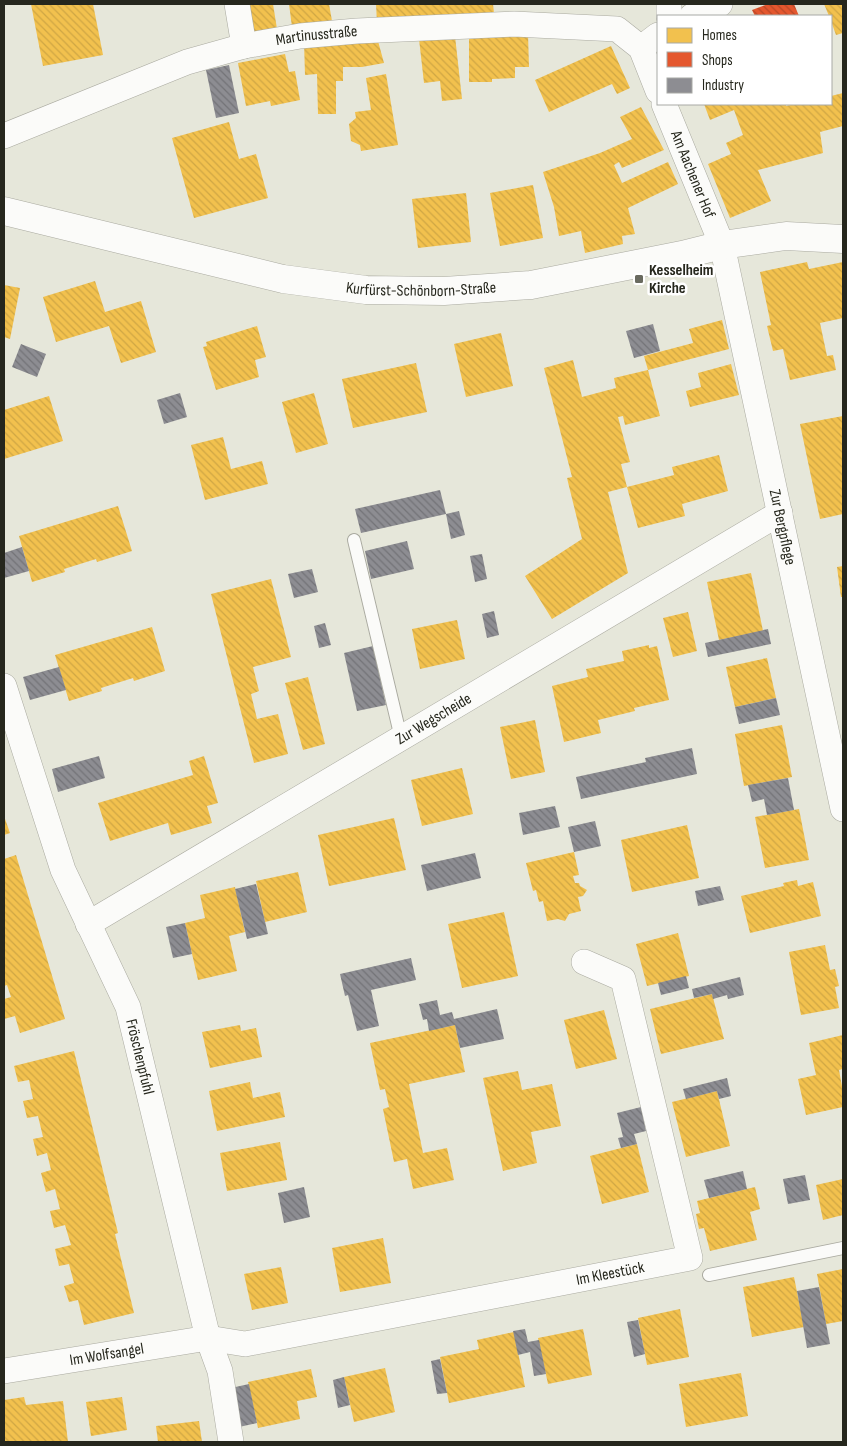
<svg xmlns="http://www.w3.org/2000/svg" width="847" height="1446" font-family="'Sofia Sans Condensed',sans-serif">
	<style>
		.homes { fill: url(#homes-back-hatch) }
		.shops { fill: url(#shops-back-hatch) }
		.industry { fill: url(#industry-back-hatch) }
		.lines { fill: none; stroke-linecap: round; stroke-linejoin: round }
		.service-casing { stroke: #aaaaa0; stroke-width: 14 }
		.minor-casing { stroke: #aaaaa0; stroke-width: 26 }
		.tertiary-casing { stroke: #aaaaa0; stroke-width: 29 }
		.service { stroke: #fbfbf9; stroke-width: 12 }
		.minor { stroke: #fbfbf9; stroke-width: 25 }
		.tertiary { stroke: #fbfbf9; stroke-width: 28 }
		.poi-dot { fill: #696a5f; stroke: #fff; stroke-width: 2 }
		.labels { text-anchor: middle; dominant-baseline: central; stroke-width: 5; stroke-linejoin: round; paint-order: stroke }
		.street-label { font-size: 16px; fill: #26271d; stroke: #fff }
		.poi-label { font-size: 16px; font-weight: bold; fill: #26271d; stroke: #fff; text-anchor: start }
	</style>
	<defs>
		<pattern id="homes-back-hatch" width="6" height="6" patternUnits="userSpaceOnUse" patternTransform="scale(1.25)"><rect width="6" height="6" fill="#f2c14e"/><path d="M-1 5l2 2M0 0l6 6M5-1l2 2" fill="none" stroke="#cfa644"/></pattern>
		<pattern id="shops-back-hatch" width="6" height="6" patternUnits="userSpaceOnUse" patternTransform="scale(1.25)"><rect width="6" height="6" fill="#e4572e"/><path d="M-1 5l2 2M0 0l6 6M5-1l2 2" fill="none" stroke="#b94827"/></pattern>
		<pattern id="industry-back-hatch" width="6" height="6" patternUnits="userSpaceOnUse" patternTransform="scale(1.25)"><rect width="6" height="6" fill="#8d8d92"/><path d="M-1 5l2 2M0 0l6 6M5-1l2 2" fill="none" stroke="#737377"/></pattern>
	</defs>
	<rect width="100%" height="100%" fill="#e6e7da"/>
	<g class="homes">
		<path d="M31,4H93L103,55L43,66Z"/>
		<path d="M247,4H273L277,29L251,33Z"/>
		<path d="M289,4H329L332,21L292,27Z"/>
		<path d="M376,4H493L494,13L377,23Z"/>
		<path d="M824,4H843V33L836,35L831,21V16H829Z"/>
		<path d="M528,34L529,67H515V78L492,79V82H469V35Z"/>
		<path d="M455,36L462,99L442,101L440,81L424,83L419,39Z"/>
		<path d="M378,41L384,63L362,67H343V81H336V114H318L317,74L305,75L304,42Z"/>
		<path d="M611,46L630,88L617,94L612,84L549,112L535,80Z"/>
		<path d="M285,54L289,72L295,71L300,100L271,106L270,101L246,106L238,63Z"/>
		<path d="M386,74L398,145L361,151L360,145L351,141L349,124L356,118L355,112L371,110L366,78Z"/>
		<path d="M843,93V126L820,132L823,153L758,170L771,201L730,218L708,164L731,154L726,143L743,135L734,110L710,120L704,104H786V106L795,104H831V96Z"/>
		<path d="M641,107L664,150L622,168L619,162L614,165L622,183L668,162L678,184L628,208L635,234L622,236L623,244L585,253L581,231L559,236L554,207L543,172L600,153L632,139L620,117Z"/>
		<path d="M229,122L239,159L256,154L268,198L194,218L172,138Z"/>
		<path d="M533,185L543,238L500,246L490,193Z"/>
		<path d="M466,193L471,242L418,248L412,199Z"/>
		<path d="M807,262L809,269L843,262V318L820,323L827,356L833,355L836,370L790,380L783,349L773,351L767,326L771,325L760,272Z"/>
		<path d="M95,281L105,312L141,301L156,352L121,363L109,326L56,342L43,297Z"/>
		<path d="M4,285L20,288L10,339L4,337Z"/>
		<path d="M722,320L729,349L648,370L644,356L693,343L689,329Z"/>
		<path d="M257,326L266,357L255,360L259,377L216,390L203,347L207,346L206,342Z"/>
		<path d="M501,333L513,386L466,397L454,344Z"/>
		<path d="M573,360L582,397L616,388L614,378L648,370L660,416L625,425L623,416L618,417L630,462L621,464L627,487L608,492L628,573L552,619L525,576L582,539L567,478L572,477L544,368Z"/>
		<path d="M416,363L427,412L353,428L342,379Z"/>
		<path d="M731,364L739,395L690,407L686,391L701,387L698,373Z"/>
		<path d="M314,393L328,444L296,453L282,402Z"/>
		<path d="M49,396L63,441L4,459V410Z"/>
		<path d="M843,416V514L820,519L800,424Z"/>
		<path d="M223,437L231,469L262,461L268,484L205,500L191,445Z"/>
		<path d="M719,455L728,491L682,504L685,516L638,528L627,487L674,475L672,467Z"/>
		<path d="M118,506L132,551L97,562L96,559L64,569L65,572L32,582L19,536Z"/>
		<path d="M843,566V597H841L837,567Z"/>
		<path d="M751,573L763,631L719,640L707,582Z"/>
		<path d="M271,579L291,657L253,667L259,691L251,694L257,719L278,714L288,754L254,763L211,594Z"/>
		<path d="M688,612L697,651L673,657L663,618Z"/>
		<path d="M457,620L465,659L420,669L412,629Z"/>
		<path d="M152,627L165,671L134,681L133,678L101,688L102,691L69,701L55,655Z"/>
		<path d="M649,645V648L657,646L669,700L634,708L635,711L598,720L601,733L564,742L552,686L588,677L586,669L624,661L622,651Z"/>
		<path d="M767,658L776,698L735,707L726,667Z"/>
		<path d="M308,677L325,744L303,750L285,683Z"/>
		<path d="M535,720L545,772L511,779L500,727Z"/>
		<path d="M782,725L792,777L744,786L735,734Z"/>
		<path d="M204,756L218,803L207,806L212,823L171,835L168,823L110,841L98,803L193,775L189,761Z"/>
		<path d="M462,768L473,814L422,826L411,780Z"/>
		<path d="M799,809L809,860L765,868L755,817Z"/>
		<path d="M4,816L10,833L4,835Z"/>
		<path d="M394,818L406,870L329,886L318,835Z"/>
		<path d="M687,825L699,878L632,892L621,840Z"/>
		<path d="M574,852L579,875L573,876L575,883H579L580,886L587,890L583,896L578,897L581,911L569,914L565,921L558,919L547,921L543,901L539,902L536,890L533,891L526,863Z"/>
		<path d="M16,855L65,1019L20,1033L15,1016L4,1019V999L11,997L7,985L4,986V859Z"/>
		<path d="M298,872L307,912L265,922L256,881Z"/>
		<path d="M797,880L798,886L813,882L821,916L750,933L741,896L784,886L783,883Z"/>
		<path d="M235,887L245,932L229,936L237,971L198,980L185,923L205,918L200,895Z"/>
		<path d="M504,912L518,976L462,988L448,924Z"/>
		<path d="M678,933L689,976L647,986L636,944Z"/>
		<path d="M825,945L830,970L835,969L839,986L835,987L839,1008L801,1015L789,952Z"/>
		<path d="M712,994L724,1039L661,1054L650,1009Z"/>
		<path d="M604,1010L617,1059L576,1069L564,1020Z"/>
		<path d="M240,1025L241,1031L256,1028L262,1057L210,1068L202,1032Z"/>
		<path d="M455,1025L465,1072L409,1084L423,1153L447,1148L454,1180L413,1189L407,1159L394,1162L383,1109L389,1107L385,1089L380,1090L370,1043Z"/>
		<path d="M843,1035V1069L839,1070L843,1092V1107L806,1115L798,1079L816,1075L809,1043Z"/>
		<path d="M74,1051L118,1233L115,1234L134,1313L84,1325L78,1300L69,1302L64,1286L74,1283L69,1264L59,1266L55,1249L71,1245L65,1225L54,1228L50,1211L60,1209L55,1189L46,1192L41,1173L51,1170L47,1153L37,1156L33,1139L43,1137L38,1116L27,1118L23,1101L33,1099L29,1080L18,1082L14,1066Z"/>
		<path d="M518,1071L522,1090L552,1084L561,1126L531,1132L537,1163L503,1171L483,1078Z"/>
		<path d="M250,1082L253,1098L280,1092L285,1117L217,1131L209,1091Z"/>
		<path d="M717,1091L730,1146L686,1157L672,1102Z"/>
		<path d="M280,1142L287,1180L227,1191L220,1153Z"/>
		<path d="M637,1144L649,1192L602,1204L590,1156Z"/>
		<path d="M843,1179V1215L823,1220L816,1185Z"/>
		<path d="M755,1187L760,1209L750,1212L757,1240L710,1251L704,1228L699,1229L696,1214L700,1213L697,1201Z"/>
		<path d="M383,1238L391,1283L340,1292L332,1248Z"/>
		<path d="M281,1267L288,1303L252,1310L244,1274Z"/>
		<path d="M843,1269V1321L826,1324L817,1274Z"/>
		<path d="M794,1277L804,1327L752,1337L743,1287Z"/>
		<path d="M680,1309L689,1357L647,1365L638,1318Z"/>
		<path d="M583,1329L592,1375L548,1384L538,1338Z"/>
		<path d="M514,1332L525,1387L449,1403L440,1357L479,1349L477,1340Z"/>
		<path d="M385,1368L395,1412L354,1422L344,1377Z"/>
		<path d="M311,1369L317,1397L297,1401L300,1419L258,1428L248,1382Z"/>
		<path d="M741,1373L748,1416L686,1427L679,1384Z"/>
		<path d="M24,1397L26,1405L63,1401L68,1442H4V1400Z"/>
		<path d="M122,1397L127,1430L91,1436L86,1402Z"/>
		<path d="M199,1421L202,1442H158L156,1426Z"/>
	</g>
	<path class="shops" d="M768,4H794L799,16H755L752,10Z"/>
	<g class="industry">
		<path d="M229,65L239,113L216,118L206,70Z"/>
		<path d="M653,324L660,351L634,358L626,331Z"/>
		<path d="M21,344L46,354L37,377L12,367Z"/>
		<path d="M180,393L187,417L164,424L157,400Z"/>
		<path d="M440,490L446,514L361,533L355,509Z"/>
		<path d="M459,511L465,535L451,539L446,514Z"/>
		<path d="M407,541L414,569L371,579L365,551Z"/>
		<path d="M22,547L29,571L4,578V553Z"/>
		<path d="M482,554L487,579L475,582L470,556Z"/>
		<path d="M312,569L318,592L294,598L288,574Z"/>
		<path d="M494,611L499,635L487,638L482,614Z"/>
		<path d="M325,623L331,645L319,648L314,626Z"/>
		<path d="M768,629L771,644L708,657L705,643Z"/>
		<path d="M373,646L386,705L357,711L344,653Z"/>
		<path d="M59,667L66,690L30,700L23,677Z"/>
		<path d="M776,698L780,715L739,724L735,707Z"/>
		<path d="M692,748L697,774L581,799L576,777L646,762L645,758Z"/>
		<path d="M99,756L105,778L58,792L52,769Z"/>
		<path d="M788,778L794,810L767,815L764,799L752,802L748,785Z"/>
		<path d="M555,806L560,827L523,835L519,813Z"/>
		<path d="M595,821L601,846L574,852L568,827Z"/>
		<path d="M475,853L481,878L427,891L421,865Z"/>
		<path d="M256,884L268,934L247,939L235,889Z"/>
		<path d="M720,886L724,900L698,906L695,891Z"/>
		<path d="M185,923L192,954L173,958L166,927Z"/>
		<path d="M411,958L416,980L371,990L379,1026L357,1031L348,995L345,996L340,974Z"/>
		<path d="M686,976L689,988L661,995L658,983Z"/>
		<path d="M740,977L744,995L728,999L727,995L713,999L712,994L694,998L692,989Z"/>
		<path d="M437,1000L440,1015L452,1012L454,1019L497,1009L504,1039L460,1048L455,1025L429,1031L427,1019L423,1020L419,1004Z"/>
		<path d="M727,1078L731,1096L719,1099L717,1091L686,1099L683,1089Z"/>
		<path d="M641,1107L646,1131L634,1134L637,1144L621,1148L618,1138L623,1137L617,1113Z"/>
		<path d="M743,1171L747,1189L709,1198L704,1180Z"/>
		<path d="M805,1175L810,1200L788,1204L783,1179Z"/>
		<path d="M304,1187L310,1217L284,1223L278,1193Z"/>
		<path d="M819,1287L830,1344L807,1348L797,1291Z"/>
		<path d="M638,1320L645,1354L634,1357L627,1322Z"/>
		<path d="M525,1329L528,1342L539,1340L546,1374L534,1376L530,1352L518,1355L513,1331Z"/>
		<path d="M440,1359L447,1393L437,1394L431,1361Z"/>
		<path d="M344,1377L350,1405L338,1408L333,1380Z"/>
		<path d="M249,1384L257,1423L239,1427L231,1388Z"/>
	</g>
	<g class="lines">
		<defs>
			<g id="service">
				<path d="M354,540L401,738"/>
				<path d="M709,1275L843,1248"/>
			</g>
			<g id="minor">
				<path d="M237,4L244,46"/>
				<path d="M669,4V16"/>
				<path d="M692,16L720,4"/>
				<path d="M641,48L658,35"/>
				<path id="s1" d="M664,104L722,245L843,809"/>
				<path id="s2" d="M4,136L187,62L244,46L300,36L357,31L514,24L617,29L641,48L658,91"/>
				<path id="s3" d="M4,686L63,870L128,1007L208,1338L220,1371L231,1442"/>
				<path id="s4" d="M88,924L780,513"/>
				<path id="s5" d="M4,1371L208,1338L245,1344L690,1258L623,979L584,962"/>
			</g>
			<g id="tertiary">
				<path id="s6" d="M4,211L283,279L366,290L444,291L531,285L682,255L722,245L786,236L843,239"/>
			</g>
		</defs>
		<use href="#service" class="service-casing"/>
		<use href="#minor" class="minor-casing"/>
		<use href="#tertiary" class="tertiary-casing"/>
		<use href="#service" class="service"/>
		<use href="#minor" class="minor"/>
		<use href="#tertiary" class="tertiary"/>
	</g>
	<rect class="poi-dot" x="634" y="274" width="10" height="10" rx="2.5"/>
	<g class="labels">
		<g class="street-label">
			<text stroke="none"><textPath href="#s2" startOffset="330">Martinusstraße</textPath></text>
			<text stroke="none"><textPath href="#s1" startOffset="76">Am Aachener Hof</textPath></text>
			<text stroke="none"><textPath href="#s6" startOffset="426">Kurfürst-Schönborn-Straße</textPath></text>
			<text stroke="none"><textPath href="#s1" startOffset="441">Zur Bergpflege</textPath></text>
			<text stroke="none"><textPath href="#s4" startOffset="402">Zur Wegscheide</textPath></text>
			<text stroke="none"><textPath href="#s3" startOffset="396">Fröschenpfuhl</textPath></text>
			<text stroke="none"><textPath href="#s5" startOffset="616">Im Kleestück</textPath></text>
			<text stroke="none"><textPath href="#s5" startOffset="104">Im Wolfsangel</textPath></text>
		</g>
		<g class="poi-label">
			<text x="649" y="270">Kesselheim<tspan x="649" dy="18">Kirche</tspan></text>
		</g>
	</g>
	<rect width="847" height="1446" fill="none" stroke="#26271d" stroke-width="10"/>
	<rect x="657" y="15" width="175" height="90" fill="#ffffff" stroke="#a8a9a5"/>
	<rect x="667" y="28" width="25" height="15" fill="#f2c14e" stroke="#a8a9a5"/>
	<text x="702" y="40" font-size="15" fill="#26271d">Homes</text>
	<rect x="667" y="52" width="25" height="15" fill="#e4572e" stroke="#a8a9a5"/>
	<text x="702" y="65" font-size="15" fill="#26271d">Shops</text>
	<rect x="667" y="78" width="25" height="15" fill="#8d8d92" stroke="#a8a9a5"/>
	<text x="702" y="90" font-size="15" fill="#26271d">Industry</text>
</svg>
